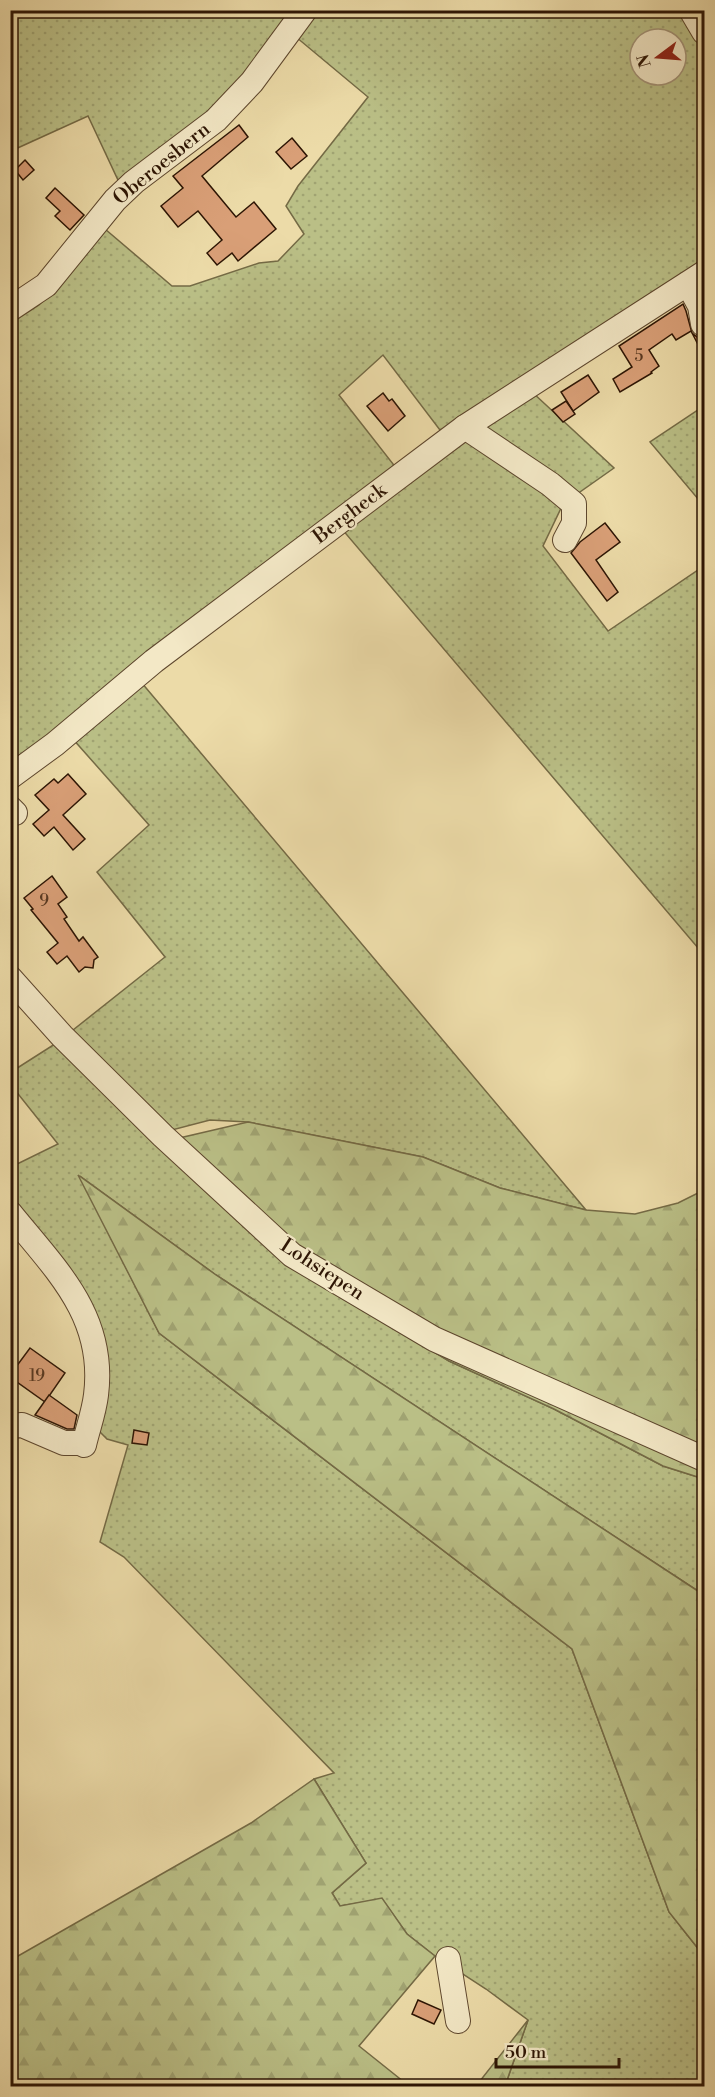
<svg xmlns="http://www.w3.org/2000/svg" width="715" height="2097" font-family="'Libre Bodoni',serif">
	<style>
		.grass { fill: url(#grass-dots); stroke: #746a45; stroke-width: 1.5; fill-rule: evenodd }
		.forest { fill: url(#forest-firs); stroke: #746a45; stroke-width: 1.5 }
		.building { fill: #d99f77; stroke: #2d1504; stroke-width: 1.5 }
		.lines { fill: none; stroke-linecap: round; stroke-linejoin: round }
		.minor-casing { stroke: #5d462d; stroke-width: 26 }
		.minor { stroke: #f3e8c6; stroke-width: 24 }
		.labels { text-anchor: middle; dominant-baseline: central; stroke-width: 4.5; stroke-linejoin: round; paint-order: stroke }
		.number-label { font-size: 16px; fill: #583821 }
		.street-label { font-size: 20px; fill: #2d1504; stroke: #f3e8c6 }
	</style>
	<defs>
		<pattern id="grass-dots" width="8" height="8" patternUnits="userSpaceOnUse" patternTransform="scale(1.5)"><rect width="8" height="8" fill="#babf86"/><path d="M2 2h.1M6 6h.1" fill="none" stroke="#a0a372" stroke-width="1.8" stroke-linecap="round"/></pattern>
		<pattern id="forest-firs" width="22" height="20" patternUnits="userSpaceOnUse" patternTransform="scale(1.5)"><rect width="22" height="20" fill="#babf86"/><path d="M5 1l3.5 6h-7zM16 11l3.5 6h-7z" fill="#a0a372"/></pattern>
	</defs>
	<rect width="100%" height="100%" fill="#ecdba8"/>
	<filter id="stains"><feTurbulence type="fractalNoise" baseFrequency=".00333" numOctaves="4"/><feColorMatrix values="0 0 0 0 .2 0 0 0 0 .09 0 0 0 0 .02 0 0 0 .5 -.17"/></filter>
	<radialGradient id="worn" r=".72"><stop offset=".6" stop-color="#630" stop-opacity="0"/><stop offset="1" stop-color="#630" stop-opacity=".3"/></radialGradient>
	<g class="grass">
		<path d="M10,11H294C268,43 244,79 214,107C184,134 150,157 118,180L88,116L11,151Z"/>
		<path d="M316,11H687L704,42V267L443,434L383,355L339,395L397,469L11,770V323L39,305L74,269L105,229L172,286H190L259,263L278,261L304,234L286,206L298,186L368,97L296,37ZM640,39H676V75H640Z"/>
		<path d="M532,392L614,468L563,504L543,546L608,631L704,566V955L341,528Z"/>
		<path d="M704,406V506L650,442Z"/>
		<path d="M141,682L586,1210L500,1188L423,1157L248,1122L210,1120L172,1130L68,1034L165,957L97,872L149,825L72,738Z"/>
		<path d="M58,1042L277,1256L449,1361L554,1409L663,1466L704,1479V1595L216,1275L80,1176L159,1333L572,1649L669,1912L704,1956V2086H505L528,2020L486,1989L435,1956L407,1934L382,1899L340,1906L332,1893L366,1863L314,1779L334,1773L124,1557L100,1542L128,1445L107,1439L100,1432L103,1354L11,1206V1167L58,1144L11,1085V1072Z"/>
	</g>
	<g class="forest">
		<path d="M248,1122L423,1157L500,1188L586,1210L635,1214L678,1203L704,1190V1479L663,1466L554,1409L449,1361L276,1256L175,1139Z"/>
		<path d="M78,1175L216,1275L704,1595V1956L669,1912L572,1649L159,1333Z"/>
		<path d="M314,1779L366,1863L332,1893L340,1906L382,1898L407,1934L435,1956L359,2046L409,2086H11V1960L251,1823Z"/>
		<path d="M528,2020L505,2086H476Z"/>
	</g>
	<g class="building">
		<path d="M239,125L248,137L202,176L236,217L254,202L276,229L238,261L232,253L217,265L207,253L222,240L198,211L178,227L161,206L183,188L173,176Z"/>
		<path d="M292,138L307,156L291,169L276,152Z"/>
		<path d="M25,160L34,170L23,180L15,170Z"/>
		<path d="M55,188L84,215L70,230L55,216L60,211L46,198Z"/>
		<path d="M683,304L686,311L692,333L697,337L705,338V358L691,331L676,340L672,334L649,350L659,366L651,372L652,373L620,392L613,379L632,367L619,346Z"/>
		<path d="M588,375L599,392L573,411L561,392Z"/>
		<path d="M383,393L389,401L392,399L405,416L388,431L367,406Z"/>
		<path d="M566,401L575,414L563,422L552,410Z"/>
		<path d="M605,523L620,542L596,560L618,592L607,601L571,553L580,542Z"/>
		<path d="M68,774L86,794L63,815L85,839L73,850L54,827L44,836L33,824L49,810L35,795L54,779L58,783Z"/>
		<path d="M52,876L67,897L58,904L67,917L64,919L79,941L83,937L98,957L94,960L93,968L85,967L79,972L67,956L57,964L47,952L58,943L31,910L33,909L24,898Z"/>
		<path d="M30,1348L65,1373L45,1402L10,1377V1375Z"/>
		<path d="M49,1395L77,1415L74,1429H67L35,1415Z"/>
		<path d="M134,1430L149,1433L147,1445L132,1443Z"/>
		<path d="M418,2000L441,2010L434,2024L412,2014Z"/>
	</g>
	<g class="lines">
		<defs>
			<g id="minor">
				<path d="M691,10L704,32"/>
				<path d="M688,284L700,306L703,324"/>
				<path d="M10,309L46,285L115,200L134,182L216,120L252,82L305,10"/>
				<path d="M465,427L550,484L574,504V523L565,540"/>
				<path d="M10,777L55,744L154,661L465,427L704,273"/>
				<path d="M10,808L15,813"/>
				<path d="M10,978L62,1036L163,1136L292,1255L434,1339L704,1459"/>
				<path d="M10,1213C56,1270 106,1316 96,1395C94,1412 88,1428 84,1445"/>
				<path d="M10,1426L22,1425L64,1443H84"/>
				<path d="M448,1959L458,2021"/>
			</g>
		</defs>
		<use href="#minor" class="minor-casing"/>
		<use href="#minor" class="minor"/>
	</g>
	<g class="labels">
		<g class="number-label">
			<text x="639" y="356">5</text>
			<text x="44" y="901">9</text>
			<text x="37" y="1376">19</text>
		</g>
		<g class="street-label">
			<text transform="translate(162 164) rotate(-39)">Oberoesbern</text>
			<text transform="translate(350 514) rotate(-37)">Bergheck</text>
			<text transform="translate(322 1270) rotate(33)">Lohsiepen</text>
		</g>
	</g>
	<rect width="715" height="2097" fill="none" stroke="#ecdba8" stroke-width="36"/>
	<rect x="12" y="12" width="691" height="2073" fill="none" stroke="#2d1504" stroke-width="3"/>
	<rect x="18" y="18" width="679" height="2061" fill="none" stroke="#2d1504" stroke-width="1.5"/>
	<g transform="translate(658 57) rotate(254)"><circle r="28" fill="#f3e8c6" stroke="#a49478" stroke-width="1.5"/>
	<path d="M0-4.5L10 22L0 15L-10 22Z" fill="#8f2418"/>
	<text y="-9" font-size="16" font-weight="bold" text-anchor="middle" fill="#2d1504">N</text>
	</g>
	<path d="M496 2058v9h123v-9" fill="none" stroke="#2d1504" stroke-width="3"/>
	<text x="505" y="2058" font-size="18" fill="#2d1504" stroke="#f3e8c6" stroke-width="4.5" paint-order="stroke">50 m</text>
	<rect width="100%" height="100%" filter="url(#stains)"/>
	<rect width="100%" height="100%" fill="url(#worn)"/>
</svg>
